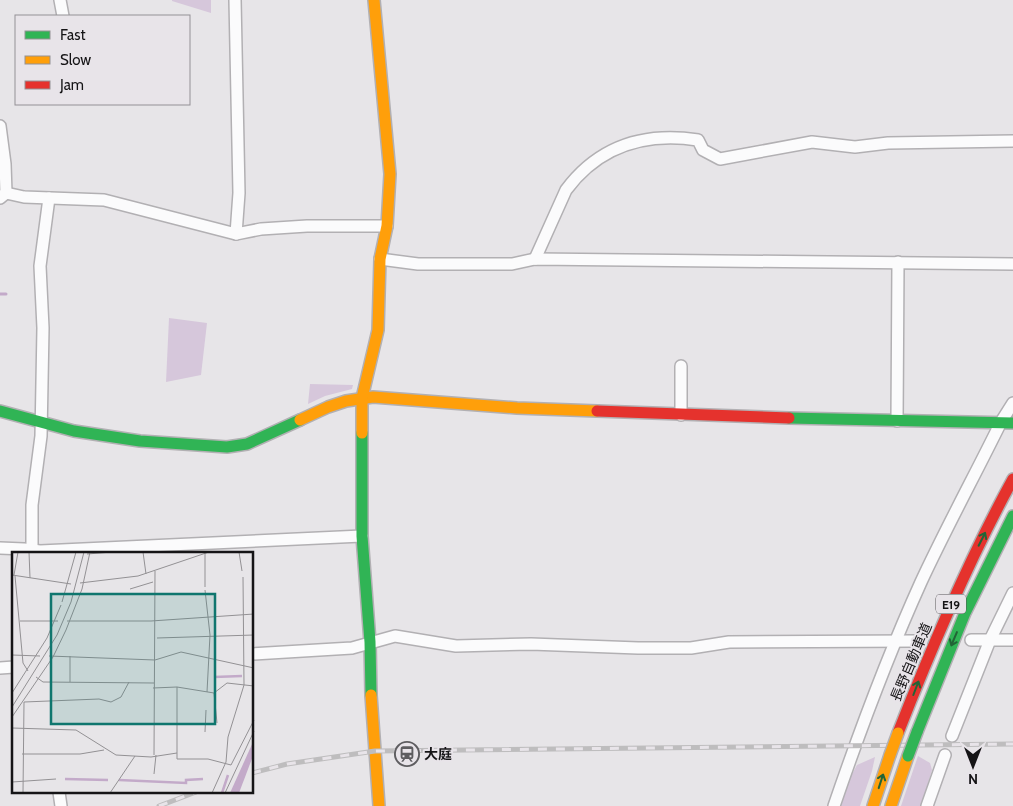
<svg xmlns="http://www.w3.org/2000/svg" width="1013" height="806" font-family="Cabin,'Noto Sans JP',sans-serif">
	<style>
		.green { fill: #d6c7db }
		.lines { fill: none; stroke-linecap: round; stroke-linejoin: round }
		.stream { stroke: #c3aac9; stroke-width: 3 }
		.street-casing { stroke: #b2b0b3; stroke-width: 14 }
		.fast-casing { stroke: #b2b0b3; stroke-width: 14 }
		.slow-casing { stroke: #b2b0b3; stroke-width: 14 }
		.jam-casing { stroke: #b2b0b3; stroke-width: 14 }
		.street { stroke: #fbfbfc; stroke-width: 11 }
		.fast { stroke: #30b455; stroke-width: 11 }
		.slow { stroke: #ff9f0a; stroke-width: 11 }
		.jam { stroke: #e5322d; stroke-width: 11 }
		.rail-casing { stroke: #bebdbe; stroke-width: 5 }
		.rail { stroke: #e8e4e9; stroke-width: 3; stroke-dasharray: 9; stroke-linecap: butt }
		.fast-bridge-casing { stroke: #b2b0b3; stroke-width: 14; stroke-linecap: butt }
		.slow-bridge-casing { stroke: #b2b0b3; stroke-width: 14; stroke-linecap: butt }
		.fast-bridge { stroke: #30b455; stroke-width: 11 }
		.slow-bridge { stroke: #ff9f0a; stroke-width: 11 }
		.oneway { stroke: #226436 }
		.labels { text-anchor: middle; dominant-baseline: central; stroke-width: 4; stroke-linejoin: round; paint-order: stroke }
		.shield { fill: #e8e4e9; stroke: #545255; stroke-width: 1 }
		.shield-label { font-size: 12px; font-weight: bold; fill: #151416 }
		.street-label { font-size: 14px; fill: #151416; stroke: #e8e4e9 }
		.poi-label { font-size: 14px; font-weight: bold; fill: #151416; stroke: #e8e4e9; text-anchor: start }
		.inset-river { fill: none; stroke: #c3aac9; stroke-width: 2.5 }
		.inset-road { fill: none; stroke: #939194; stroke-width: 1 }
		.view { fill: #0f766e; fill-opacity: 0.15; stroke: #0f766e; stroke-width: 2.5 }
		.inset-edge { fill: none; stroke: #151416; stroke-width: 2.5 }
	</style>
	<rect width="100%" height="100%" fill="#e7e5e8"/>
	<g class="green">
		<path d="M211,0V13L172,1V0Z"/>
		<path d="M169,318L207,323L201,375L166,382Z"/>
		<path d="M310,384L353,385L352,389L325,396L308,404Z"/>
		<path d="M918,756L930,763L932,770L921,806H901Z"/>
		<path d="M875,757L872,771L860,806H841L850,778L857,765Z"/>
	</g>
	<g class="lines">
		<path class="stream" d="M0,294H6"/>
		<defs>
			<g id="street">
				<path d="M60,0L63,16"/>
				<path d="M235,0L239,193L236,234"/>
				<path d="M0,126L5,164L6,193"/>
				<path d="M0,198L6,193L24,197L104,200L236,234L261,229L307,226H387"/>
				<path d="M380,259L418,264H512L535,259L1013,264"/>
				<path d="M535,259L566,190C599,146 645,132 698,140L703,150L720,159L812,142L855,147L888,143L1013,141"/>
				<path d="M681,366V415"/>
				<path d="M897,421L898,262"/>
				<path d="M0,548L24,549L40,551L362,536"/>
				<path d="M32,554V505L41,436L43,328L40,266L49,198"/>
				<path d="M971,640H1013"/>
				<path d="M252,654L352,648L395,636L456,646L531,644L638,648H691L729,642L915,641"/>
				<path d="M0,668L14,667"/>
				<path d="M952,736L990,640L1013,593"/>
				<path d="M59,792L61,806"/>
				<path d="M834,806C860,730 888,655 921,582C946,528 975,475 1001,422L1013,403"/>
				<path d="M927,806L945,755"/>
			</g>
			<g id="fast">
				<path d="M0,411L74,431L140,441L227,447L247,444L300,420"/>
				<path d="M789,418L1013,423"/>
				<path d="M362,433V536L370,642L371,695"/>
				<path d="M917,732L965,613L1013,516"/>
			</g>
			<g id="slow">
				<path d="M300,420L328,407L346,401L373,397L517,408L597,411"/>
				<path d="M362,433V398L378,330L380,259L387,226L390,174L374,0"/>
				<path d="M371,695L379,806"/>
				<path d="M873,806L890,755"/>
				<path d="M891,806L908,756"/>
			</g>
			<g id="jam">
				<path d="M597,411L789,418"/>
				<path d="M898,733C932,646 968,561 1013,479"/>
			</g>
		</defs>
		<use href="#street" class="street-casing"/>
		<use href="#fast" class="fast-casing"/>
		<use href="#slow" class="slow-casing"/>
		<use href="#jam" class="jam-casing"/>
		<use href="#street" class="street"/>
		<use href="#fast" class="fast"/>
		<use href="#slow" class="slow"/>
		<use href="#jam" class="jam"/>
		<defs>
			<g id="rail">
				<path d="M252,773L287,764L375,751L1013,744"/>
				<path d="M159,806L196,792"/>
			</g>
		</defs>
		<use href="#rail" class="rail-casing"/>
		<use href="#rail" class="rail"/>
		<defs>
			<path id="fast-bridge" d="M908,756L917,732"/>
			<path id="slow-bridge" d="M890,755L898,733"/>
		</defs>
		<use href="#fast-bridge" class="fast-bridge-casing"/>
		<use href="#slow-bridge" class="slow-bridge-casing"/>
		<use href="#fast-bridge" class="fast-bridge"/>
		<use href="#slow-bridge" class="slow-bridge"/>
	</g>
	<defs><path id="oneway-shaft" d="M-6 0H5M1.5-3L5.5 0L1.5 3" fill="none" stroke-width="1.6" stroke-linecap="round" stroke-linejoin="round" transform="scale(1.25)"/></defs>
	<g class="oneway">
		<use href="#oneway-shaft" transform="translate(982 539) rotate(-63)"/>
		<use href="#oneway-shaft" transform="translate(954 639) rotate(113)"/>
		<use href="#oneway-shaft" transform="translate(916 688) rotate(-69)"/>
		<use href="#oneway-shaft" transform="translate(881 781) rotate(-72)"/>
	</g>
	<defs>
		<symbol id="station-ring" viewBox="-11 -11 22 22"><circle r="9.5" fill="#e8e4e9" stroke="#5e5d60" stroke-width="1.5"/><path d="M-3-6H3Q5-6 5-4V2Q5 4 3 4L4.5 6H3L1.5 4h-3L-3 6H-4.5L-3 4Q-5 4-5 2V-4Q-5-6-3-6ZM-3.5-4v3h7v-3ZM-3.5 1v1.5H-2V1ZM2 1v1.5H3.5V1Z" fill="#5e5d60"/></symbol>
	</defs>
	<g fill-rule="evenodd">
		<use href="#station-ring" x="393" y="740" width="28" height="28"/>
	</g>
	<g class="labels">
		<rect class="shield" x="936" y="594.5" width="30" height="19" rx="4"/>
		<g class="shield-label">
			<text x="951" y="604">E19</text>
		</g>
		<g class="street-label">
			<text transform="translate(911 662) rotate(-67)">長野自動車道</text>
		</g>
		<g class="poi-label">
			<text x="424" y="754">大庭</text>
		</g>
	</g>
	<g transform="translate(12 552)">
		<rect width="241" height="241" fill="#e7e5e8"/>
		<path d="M241,190V204L227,241H218Z" fill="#c3aac9"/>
		<path class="inset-river" d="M202,125L230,124M53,227L96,228M107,228L174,231V228L191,227M210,241L216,223"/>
		<path class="inset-road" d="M17,0L18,26M131,0L134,22M227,0L230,19M75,2L100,0M0,23L59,32M2,23L6,0M3,24L11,111L16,119M68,31L126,24L197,0M193,35V0M118,37L141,30M193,38L198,83L195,140M50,50L64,0M8,69H46M55,69H139L242,62M145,86L242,83M0,103L28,104M37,104L143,108L169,100L242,116M24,125L31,130L142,131M58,130V104M165,135V207H196L219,213L242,168M141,136L165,135L202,141L215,131L242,134M0,141L35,86L49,53M202,141L205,171M12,150L87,147L99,150L109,145L117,130M0,155L45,83L59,50L72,0M0,165L41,105L54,78L70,37L78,0M0,176L64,178L104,203L139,205L165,201M193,180L194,158M10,202H68L92,198M142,203L143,19M142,222L144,203M0,230L44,227M11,241L12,150M98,241L123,204M200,241L214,210L216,185L232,133L231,25M213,241L242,179"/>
		<path class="view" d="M39,42H203V172H39Z"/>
		<rect width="241" height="241" class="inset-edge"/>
	</g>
	<rect x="15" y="15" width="175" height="90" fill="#e8e4e9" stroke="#949195"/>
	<rect x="25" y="31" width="25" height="8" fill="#30b455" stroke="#949195"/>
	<text x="60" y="40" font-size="15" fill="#151416">Fast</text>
	<rect x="25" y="56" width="25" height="8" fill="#ff9f0a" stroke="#949195"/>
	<text x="60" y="65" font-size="15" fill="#151416">Slow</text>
	<rect x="25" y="81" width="25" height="8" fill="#e5322d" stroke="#949195"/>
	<text x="60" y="90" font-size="15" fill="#151416">Jam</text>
	<g transform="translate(973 766) rotate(180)" stroke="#e8e4e9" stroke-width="4" paint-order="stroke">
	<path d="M0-4L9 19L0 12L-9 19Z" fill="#151416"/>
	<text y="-8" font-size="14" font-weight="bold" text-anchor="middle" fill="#151416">N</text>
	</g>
</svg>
